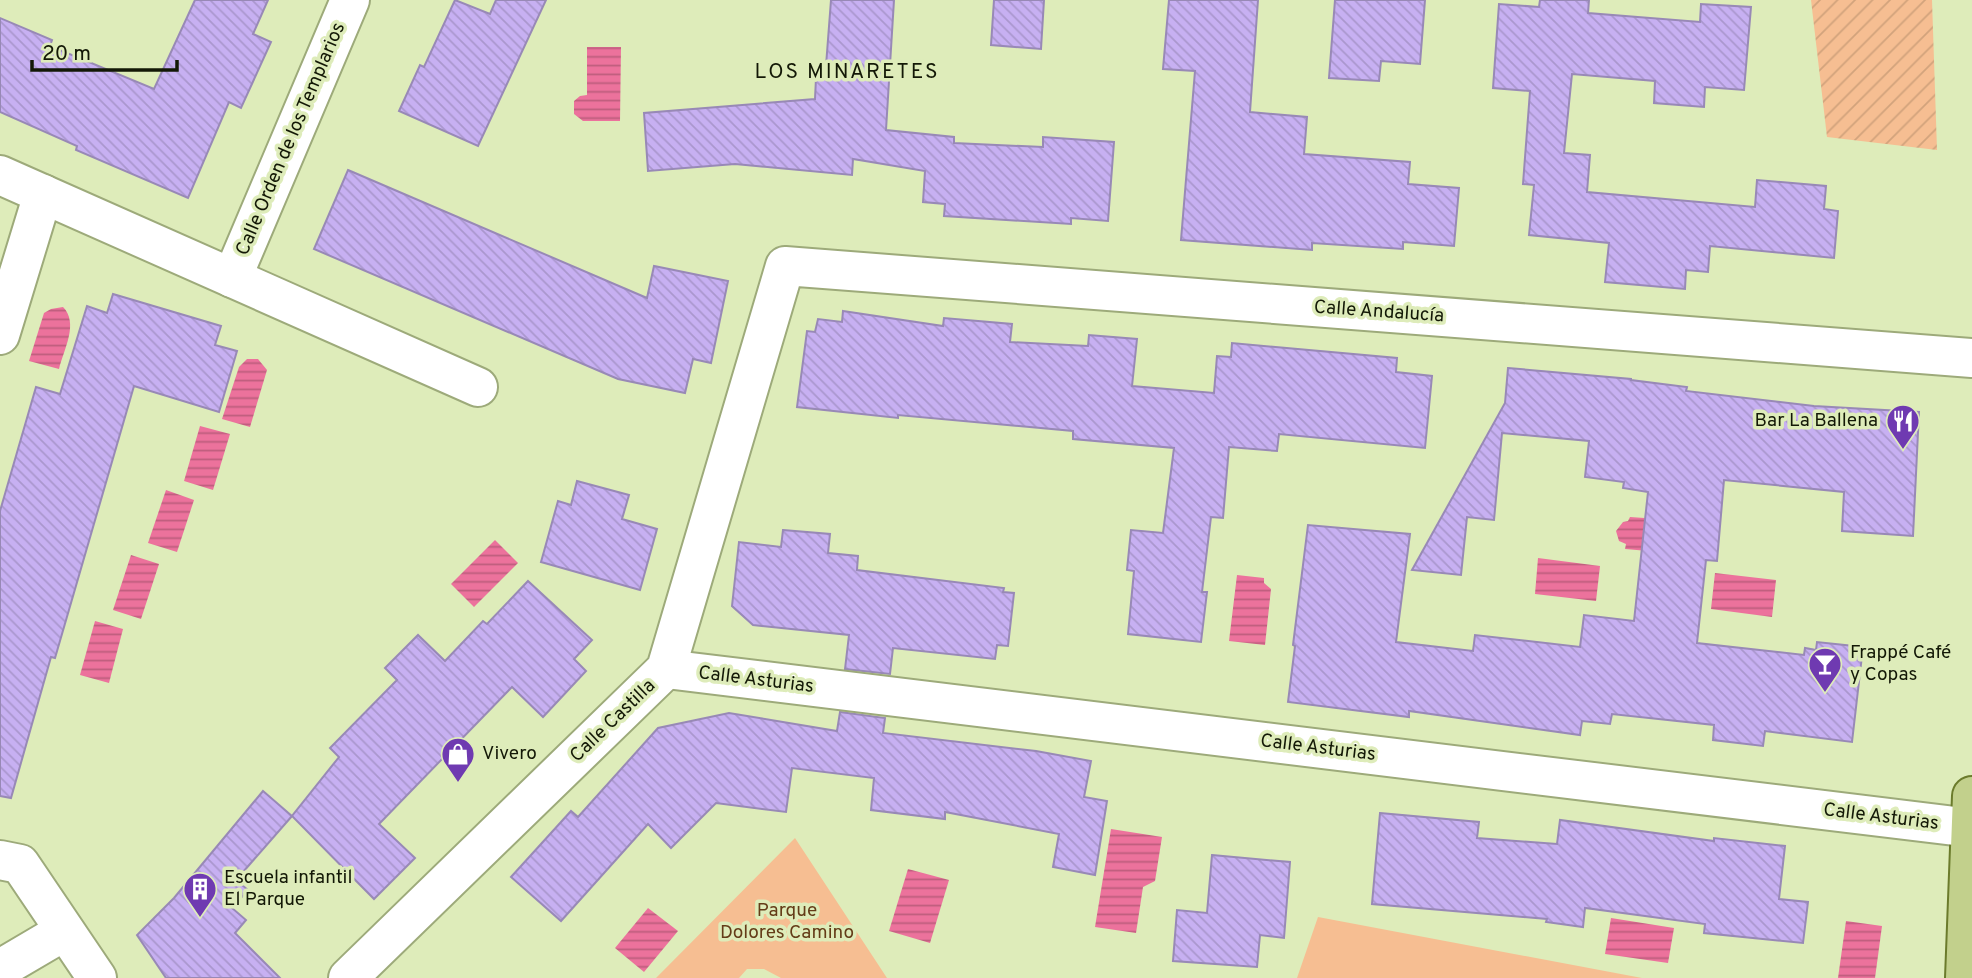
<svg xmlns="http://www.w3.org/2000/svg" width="1972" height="978" font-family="Overpass,sans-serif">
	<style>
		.green { fill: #f6be92 }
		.garden { fill: url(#garden-furrows) }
		.water { fill: url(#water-rules) }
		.building { fill: url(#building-back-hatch); stroke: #9889b6; stroke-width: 2 }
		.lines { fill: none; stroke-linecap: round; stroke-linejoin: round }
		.minor-casing { stroke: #9daa7a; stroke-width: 42 }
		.major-casing { stroke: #6b7b2c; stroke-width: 42 }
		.minor { stroke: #fff; stroke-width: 38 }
		.major { stroke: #c2d08c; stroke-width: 38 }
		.labels { text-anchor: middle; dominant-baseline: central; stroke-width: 7; stroke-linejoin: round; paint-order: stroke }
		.street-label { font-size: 19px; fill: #131806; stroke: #deecba }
		.poi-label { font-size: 19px; fill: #131806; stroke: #deecba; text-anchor: start }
		.park-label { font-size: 19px; fill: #643c18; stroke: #deecba }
		.neighbourhood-label { font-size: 21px; letter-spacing: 2px; fill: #131806; stroke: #deecba }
	</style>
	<defs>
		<pattern id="garden-furrows" width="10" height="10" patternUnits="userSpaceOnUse" patternTransform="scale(1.75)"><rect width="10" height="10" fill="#f6be92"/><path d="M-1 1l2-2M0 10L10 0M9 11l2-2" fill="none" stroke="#d2a37c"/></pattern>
		<pattern id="water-rules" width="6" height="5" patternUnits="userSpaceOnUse" patternTransform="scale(1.75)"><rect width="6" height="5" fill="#ec729c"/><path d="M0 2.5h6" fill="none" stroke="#be5d7d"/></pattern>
		<pattern id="building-back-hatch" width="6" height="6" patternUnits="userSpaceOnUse" patternTransform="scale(1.75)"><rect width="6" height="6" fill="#c7b0f2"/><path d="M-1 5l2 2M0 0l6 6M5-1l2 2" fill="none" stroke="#aa97ce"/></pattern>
	</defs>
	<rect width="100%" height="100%" fill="#deecba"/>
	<g class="green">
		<path d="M795,838L887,978H781L764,969H747L739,978H656Z"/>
		<path d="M1318,917L1642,978H1297Z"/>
	</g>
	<path class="garden" d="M1811,0H1932L1937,150L1827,137Z"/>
	<g class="water">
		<path d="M587,47H621L620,121H583L574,114V101L580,96L587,95Z"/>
		<path d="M63,307C79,323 64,349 59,369L29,361L44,313L51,309Z"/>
		<path d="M247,359H258L267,370L250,427L222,419L239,367Z"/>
		<path d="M200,426L230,434L213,490L184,481Z"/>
		<path d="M166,490L194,500L177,552L148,543Z"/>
		<path d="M1630,517L1688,521L1683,554L1625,549L1626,544L1619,541L1616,531L1623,522L1628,521Z"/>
		<path d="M495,540L518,563L474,607L451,584Z"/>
		<path d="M131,555L159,564L141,619L113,610Z"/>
		<path d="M1538,558L1600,566L1596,601L1535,594Z"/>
		<path d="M1715,573L1776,580L1772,617L1711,609Z"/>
		<path d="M1237,575L1264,578V583L1271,589L1265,645L1229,641Z"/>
		<path d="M95,621L123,629L109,683L80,675Z"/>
		<path d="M1111,829L1162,837L1155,881L1143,887L1136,933L1095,927Z"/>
		<path d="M908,869L949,880L930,943L889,931Z"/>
		<path d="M648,908L678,931L644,972L615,948Z"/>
		<path d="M1611,918L1674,928L1668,963L1605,954Z"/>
		<path d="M1846,921L1882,926L1875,978H1838Z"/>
	</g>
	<g class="building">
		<path d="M195,0H268L253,34L271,42L241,108L229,102L188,198L76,150L77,146L0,112V18L52,40L50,46L154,89Z"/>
		<path d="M455,0L490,14L496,0H546L478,146L399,111L420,65L424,67Z"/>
		<path d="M831,0H894L886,130L954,137V143L1043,147V137L1114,142L1108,221L1071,218V224L944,216L945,204L923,202L925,171L853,159L852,175L735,164L648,171L644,113L815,99L816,78L825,79Z"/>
		<path d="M994,0H1044L1041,49L991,45Z"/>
		<path d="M1169,0H1258L1250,112L1307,117L1304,154L1410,162L1408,184L1459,188L1454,246L1403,242V249L1312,243V250L1181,240L1195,71L1163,69Z"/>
		<path d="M1335,0H1425L1420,64L1381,61L1379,81L1329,78Z"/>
		<path d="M1540,0H1589L1588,13L1700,22L1701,4L1751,7L1744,90L1705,87L1704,107L1654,103L1655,81L1572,74L1564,153L1590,155L1587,192L1755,207L1757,180L1826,186L1824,209L1838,211L1834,258L1710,246L1708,272L1686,270L1685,289L1605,282L1609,243L1529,235L1534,185L1523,184L1530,91L1493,88L1499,4L1539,7Z"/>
		<path d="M348,170L647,298L654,266L728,281L711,363L693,359L685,393L618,379L314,249Z"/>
		<path d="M113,294L221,326L215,345L237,351L219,412L134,386L55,658L51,657L11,798L0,796V511L36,387L60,394L87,306L107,313Z"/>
		<path d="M843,311L943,326L944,318L1012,324L1010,342L1088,346L1089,335L1137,339L1132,386L1214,393L1217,356L1231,357L1232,343L1397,358L1396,372L1432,376L1425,448L1279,434L1277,451L1229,447L1223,518L1211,517L1202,592H1207L1201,642L1128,634L1134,571L1127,570L1131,530L1163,533L1174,448L1073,439V431L898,415V418L797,407L807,331L815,332L818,319L842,322Z"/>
		<path d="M1508,368L1631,379V380L1687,387L1686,391L1814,406L1919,412L1913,536L1842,531L1844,492L1724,480L1717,561L1706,560L1697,643L1804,655L1805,648L1816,650L1817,642L1863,647L1852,742L1765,731L1763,746L1713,740L1714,725L1612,714L1610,724L1582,721L1580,735L1409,711V717L1288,702L1295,646L1293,645L1308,525L1410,534L1396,642L1473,651L1475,635L1580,647L1584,615L1634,621L1648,492L1623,488L1624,482L1585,477L1589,441L1502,433L1494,520L1467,517L1461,575L1412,570L1505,403Z"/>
		<path d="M577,481L629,495L622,519L657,529L640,590L541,562L558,501L571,505Z"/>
		<path d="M783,530L830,534L828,553L858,556L857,570L1004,588L1003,592L1014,593L1008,646L997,645L995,659L893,648L890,674L845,669L849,635L753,625L732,606L739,542L781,547Z"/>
		<path d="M528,581L592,640L574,659L586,671L543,717L512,687L379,824L415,858L374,899L292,816L339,757L330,748L397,680L385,668L418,635L445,661L483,621L487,624Z"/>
		<path d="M840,712L885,718L883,733L1036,751L1091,761L1084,797L1107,801L1095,875L1053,867L1059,834L945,812V819L871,810L874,778L792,768L786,812L716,803L671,848L648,824L561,921L511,877L571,811L578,817L658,728L729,713L837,731Z"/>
		<path d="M263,791L292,816L236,880L248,890L232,908L246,920L235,933L280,978H166L137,935L174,898Z"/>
		<path d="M1380,813L1479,822L1477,838L1557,844L1560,820L1714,841V838L1785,846L1779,899L1808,902L1803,943L1704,933L1705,924L1585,908L1583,927L1546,922L1547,919L1372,904Z"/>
		<path d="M1212,855L1290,862L1284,938L1260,935L1257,967L1173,961L1177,910L1207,913Z"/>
	</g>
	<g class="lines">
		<defs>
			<g id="minor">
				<path d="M0,175L478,387"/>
				<path d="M232,278L350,0"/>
				<path d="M0,335L43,194"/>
				<path d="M666,669L1971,828"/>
				<path d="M0,860L20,864L97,978"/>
				<path d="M0,969L63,932"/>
				<path d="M348,978L666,669L785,266L1972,358"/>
			</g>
			<path id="major" d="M1965,978L1972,796"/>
		</defs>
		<use href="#minor" class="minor-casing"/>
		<use href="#major" class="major-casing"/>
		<use href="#minor" class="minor"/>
		<use href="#major" class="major"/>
	</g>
	<defs>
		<symbol id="restaurant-pin" viewBox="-11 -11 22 30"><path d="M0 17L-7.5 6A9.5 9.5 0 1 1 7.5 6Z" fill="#6f3ab1" stroke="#deecba"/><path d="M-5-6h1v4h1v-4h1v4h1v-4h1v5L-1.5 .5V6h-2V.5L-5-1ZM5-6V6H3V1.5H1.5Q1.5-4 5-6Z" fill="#fff"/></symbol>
		<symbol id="bar-pin" viewBox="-11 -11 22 30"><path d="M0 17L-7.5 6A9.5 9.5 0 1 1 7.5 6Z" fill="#6f3ab1" stroke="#deecba"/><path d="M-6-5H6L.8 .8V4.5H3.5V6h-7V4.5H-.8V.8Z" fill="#fff"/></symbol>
		<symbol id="shop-pin" viewBox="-11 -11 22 30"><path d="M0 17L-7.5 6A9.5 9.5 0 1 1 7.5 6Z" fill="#6f3ab1" stroke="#deecba"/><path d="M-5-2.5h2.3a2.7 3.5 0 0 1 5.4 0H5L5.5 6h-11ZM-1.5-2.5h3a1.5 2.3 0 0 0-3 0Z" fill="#fff"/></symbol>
		<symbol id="building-pin" viewBox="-11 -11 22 30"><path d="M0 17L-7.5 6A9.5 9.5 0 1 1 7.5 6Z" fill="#6f3ab1" stroke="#deecba"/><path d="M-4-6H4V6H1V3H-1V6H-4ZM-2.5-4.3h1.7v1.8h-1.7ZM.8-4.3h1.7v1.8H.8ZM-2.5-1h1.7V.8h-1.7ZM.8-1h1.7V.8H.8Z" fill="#fff"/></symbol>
	</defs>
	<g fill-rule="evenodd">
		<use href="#restaurant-pin" x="1884" y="402" width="38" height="52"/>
		<use href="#bar-pin" x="1806" y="645" width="38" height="52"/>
		<use href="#shop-pin" x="439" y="735" width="38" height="52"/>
		<use href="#building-pin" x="181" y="870" width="38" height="52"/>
	</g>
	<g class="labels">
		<g class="street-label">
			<text transform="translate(291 139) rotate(-67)">Calle Orden de los Templarios</text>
			<text transform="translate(1379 312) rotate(4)">Calle Andalucía</text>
			<text transform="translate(756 680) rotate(7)">Calle Asturias</text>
			<text transform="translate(613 721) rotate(-44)">Calle Castilla</text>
			<text transform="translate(1318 748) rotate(7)">Calle Asturias</text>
			<text transform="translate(1881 817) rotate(7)">Calle Asturias</text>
		</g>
		<g class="poi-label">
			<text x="1878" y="421" text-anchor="end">Bar La Ballena</text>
			<text x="1850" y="653">Frappé Café<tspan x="1850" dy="22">y Copas</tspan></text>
			<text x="482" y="754">Vivero</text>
			<text x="224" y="878">Escuela infantil<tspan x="224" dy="22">El Parque</tspan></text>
		</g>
		<g class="park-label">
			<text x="787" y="911">Parque<tspan x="787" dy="22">Dolores Camino</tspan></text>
		</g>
		<g class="neighbourhood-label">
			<text x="847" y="72">LOS MINARETES</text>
		</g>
	</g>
	<path d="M32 60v10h145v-10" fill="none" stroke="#131806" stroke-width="3.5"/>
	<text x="42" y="60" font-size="21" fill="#131806" stroke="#deecba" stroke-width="5" paint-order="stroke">20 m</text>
</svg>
